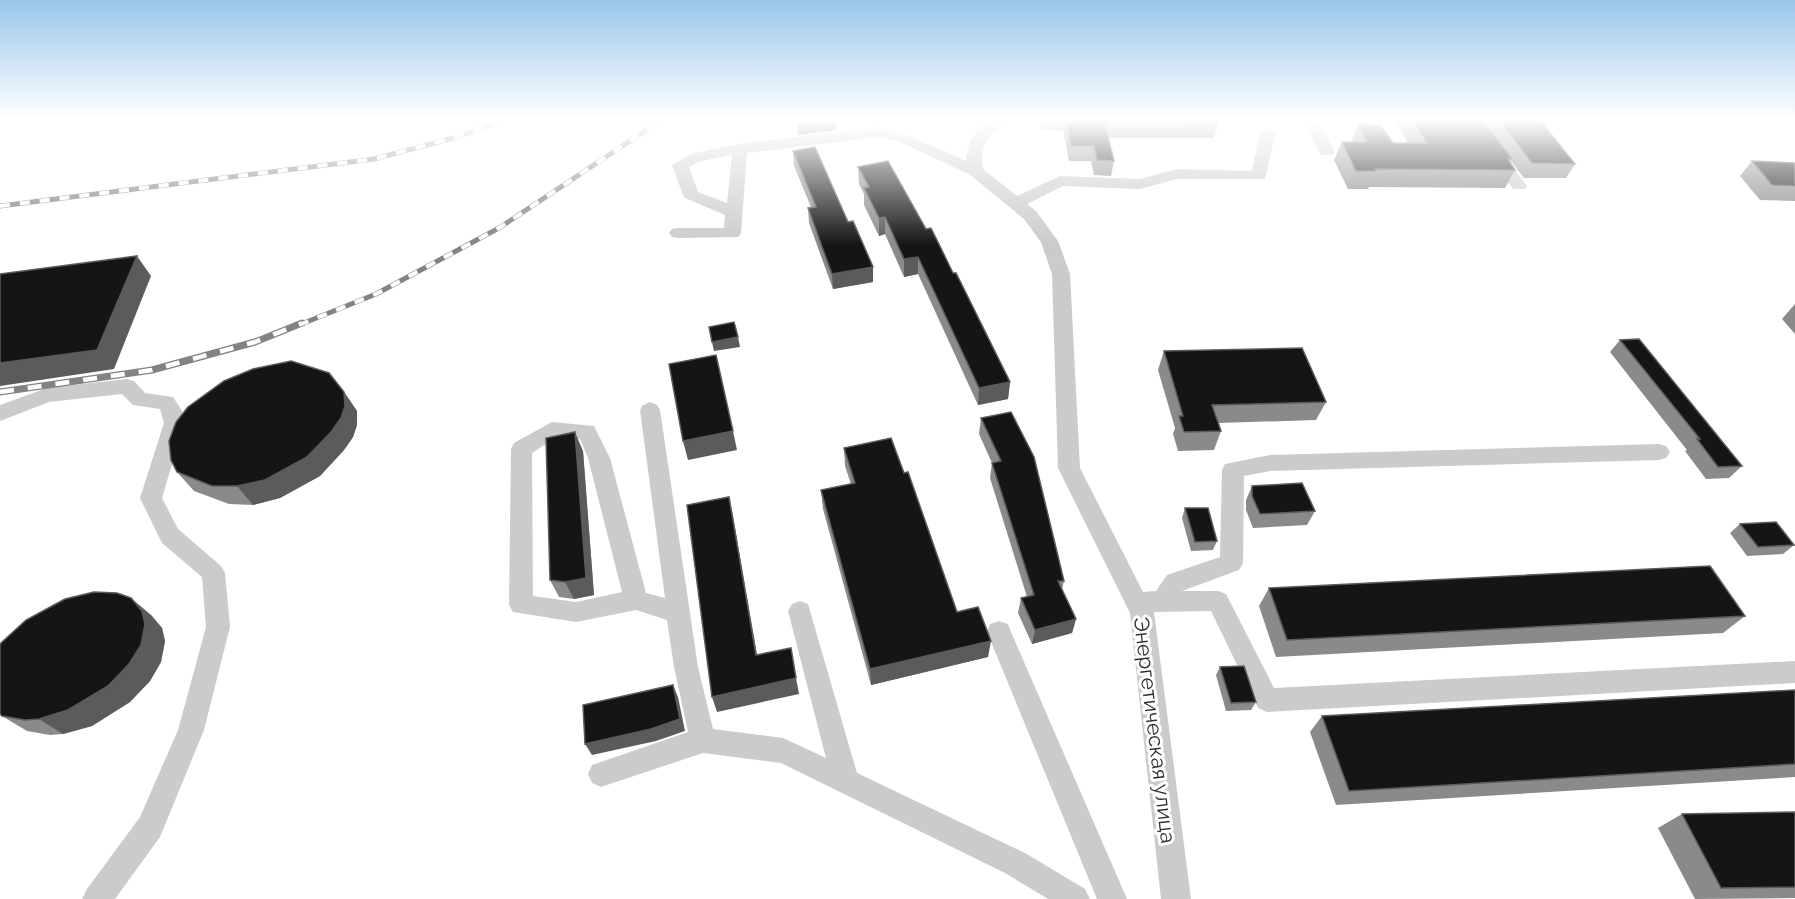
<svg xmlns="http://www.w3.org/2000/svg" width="1795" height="899" font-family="Raleway,sans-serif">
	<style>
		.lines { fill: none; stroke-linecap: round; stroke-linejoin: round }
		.minor { fill: #cbcbcb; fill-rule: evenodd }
		.rail-far1-casing { stroke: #838383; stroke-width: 5 }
		.rail-casing { stroke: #838383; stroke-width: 7 }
		.rail-far1 { stroke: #fff; stroke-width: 4; stroke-dasharray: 10; stroke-linecap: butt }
		.rail { stroke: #fff; stroke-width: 4.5; stroke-dasharray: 14; stroke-linecap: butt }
		.wall { fill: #8a8a8a }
		.shaded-wall { fill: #5b5b5b }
		.building { fill: #151515; stroke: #5b5b5b; stroke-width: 1.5 }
		.labels { text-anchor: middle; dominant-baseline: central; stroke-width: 6; stroke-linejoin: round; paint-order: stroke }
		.street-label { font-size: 21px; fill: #2e2e2e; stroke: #fff }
	</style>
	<rect width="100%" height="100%" fill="#fff"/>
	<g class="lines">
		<g class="minor">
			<path d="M988,119H1006C990,138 979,139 983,169L1017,196L1060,176L1140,179L1177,169L1252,171L1260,132L1268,127L1276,132L1265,179H1177L1140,189L1063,186L1027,204L1036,211L1058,241L1070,274L1080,468L1143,592L1156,591L1167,575L1220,557L1222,470L1225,464L1270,455L1659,444L1666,446L1670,452L1666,458L1659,460L1270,471L1244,476L1243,563L1239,570L1182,591H1218L1226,594L1274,688L1795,661V683L1267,712L1258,708L1211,611L1154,612L1191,899H1161L1130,613L1058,468L1052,274L1041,242L1024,219L969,174L900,142L879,137L747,153L741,233L738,237L678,238L672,237L669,233L672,229L678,228H724L725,215L685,198L683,195L672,165L691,154L740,144L879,127L910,136L966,161C967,144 975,129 988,119ZM732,155L727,203L698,192L689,167L701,161Z"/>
			<path d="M1302,119H1316L1335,152L1333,155H1321Z"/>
			<path d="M1356,119H1371L1391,142L1394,145L1391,148H1381Z"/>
			<path d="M1463,119H1477L1527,186L1525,189H1513Z"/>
			<path d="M127,379L134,381L145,393L173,397L182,411L184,423L162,498L178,529L221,566L225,573L230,627L204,730L160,837L115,899H82L87,889L140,817L178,730L206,627L202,577L162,543L140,498L164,423L160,409L133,405L122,394L49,402L0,421V405L47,388Z"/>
			<path d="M650,402L657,405L660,410L698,667L713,729L783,738L826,758L788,611L792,604L800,601L808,604L857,773L1025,853L1085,889L1090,899H1048L1005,873L781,763L703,753L601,787L592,783L588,774L592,765L688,732L674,667L667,620L636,610L576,622L513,612L509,605L511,449L514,443L552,422L594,426L610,458L646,593L665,598L640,410L643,405ZM555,438L580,439L588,458L622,592L576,602L533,596L532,453Z"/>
			<path d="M999,621L1008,624L1011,632L1127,899H1097L987,632L990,624Z"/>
		</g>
		<defs>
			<g id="rail-far1">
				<path d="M0,206L374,159L457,137L505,119"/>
				<path d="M299,325L376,294L499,228L663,119"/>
			</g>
			<path id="rail" d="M0,392L152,370L255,342L302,323"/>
		</defs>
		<use href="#rail-far1" class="rail-far1-casing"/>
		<use href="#rail" class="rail-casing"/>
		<use href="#rail-far1" class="rail-far1"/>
		<use href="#rail" class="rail"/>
	</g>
	<g class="wall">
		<path d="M1039,119H1216L1218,124L1214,138H1108L1114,161L1111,176L1094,175L1091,161H1069L1063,130H1041Z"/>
		<path d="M1394,119H1539L1575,164L1566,178H1524L1511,161L1510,163L1515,170L1505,188L1369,187L1368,189H1348L1334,160L1342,142H1351L1358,124L1393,143H1408Z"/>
		<path d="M793,151L873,282L833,289L809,223L808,208L811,207L794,166Z"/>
		<path d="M1752,161L1795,163V201L1760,200L1740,176Z"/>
		<path d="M858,167L926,229L953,273L1010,382L1008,399L978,405L918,274L904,277L885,234L879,236L864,205V194L859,184Z"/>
		<path d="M1795,304V334L1782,319Z"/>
		<path d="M1620,340L1742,466L1729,478L1706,479L1685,451L1687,450L1610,352Z"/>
		<path d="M1164,351L1326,402L1316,420L1218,423L1221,431L1214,450L1178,451L1173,434L1175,428L1158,370Z"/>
		<path d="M344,392L357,411V425L353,437L344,450L320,476L280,498L253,505L229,504L194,491L177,472Z"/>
		<path d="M981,418L1064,581L1062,589L1076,619L1072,633L1032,644L1018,613L1021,598L1027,597L990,478L992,463L979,434Z"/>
		<path d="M844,448L904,473L957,612L988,657L871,685L823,509L821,490L851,484L845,466Z"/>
		<path d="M583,451L594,595L574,599L559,597L550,580Z"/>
		<path d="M1252,486L1315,511L1307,525L1253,528L1246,510V500Z"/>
		<path d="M1185,508L1217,541L1213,550L1191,551L1182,518Z"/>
		<path d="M1740,524L1794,545L1783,554L1747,556L1730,533Z"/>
		<path d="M1269,588L1745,616L1723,633L1276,657L1259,606Z"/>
		<path d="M151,615L162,628L165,641L161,662L150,681L130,702L92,726L63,734L50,735L27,731L2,716Z"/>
		<path d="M1220,667L1256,702L1251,710L1226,711L1216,675Z"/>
		<path d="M1795,690V777L1336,805L1310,732L1322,716Z"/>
		<path d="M1795,812V898L1695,899L1658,828L1682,814Z"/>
	</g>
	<g class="shaded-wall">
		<path d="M809,119H835L836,130L798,135L797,120Z"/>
		<path d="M885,217V234L879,236V218Z"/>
		<path d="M137,256L151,276L114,369L0,386V363Z"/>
		<path d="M918,257V274L904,277V259Z"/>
		<path d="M873,267V282L833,289L832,274Z"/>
		<path d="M738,337L740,347L714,351L712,342Z"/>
		<path d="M1010,382L1008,399L978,405L979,388Z"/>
		<path d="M344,392L357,411V425L353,437L344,450L320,476L280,498L253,505L237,486Z"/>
		<path d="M733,431L737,450L688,460L683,441Z"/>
		<path d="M575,432L583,451L594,595L574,599L565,582Z"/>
		<path d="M729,497L733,516L760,672L756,655Z"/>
		<path d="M131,598L151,615L162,628L165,641L161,662L150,681L130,702L92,726L63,734L39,719Z"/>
		<path d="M1076,619L1072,633L1032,644L1035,630Z"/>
		<path d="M991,641L988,657L871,685L870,669Z"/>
		<path d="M796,678L799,694L717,712L712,697Z"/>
		<path d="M673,685L678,697L685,731L656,741L592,755L585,744Z"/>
	</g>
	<g class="building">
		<path d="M1066,119H1216L1218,124L1105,123L1114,161L1097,160L1094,146H1071Z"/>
		<path d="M1412,119H1482L1512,159H1508L1515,170L1375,169L1376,171H1356L1342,142H1367L1358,124L1381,125L1393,143H1427Z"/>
		<path d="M1498,119H1539L1575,164L1532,163Z"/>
		<path d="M815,147L848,222L853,221L873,267L832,274L808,208L816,207L793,151Z"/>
		<path d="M888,161L926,229L931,228L953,273H956L1010,382L979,388L918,257L904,259L885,217L879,218L864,188L869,187L858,167Z"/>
		<path d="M1752,161L1795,163V186L1772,185Z"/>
		<path d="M137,256L97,350L0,363V274Z"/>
		<path d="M734,322L738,337L712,342L709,327Z"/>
		<path d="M1639,339L1742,466L1718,467L1697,439H1700L1620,340Z"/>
		<path d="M1302,348L1326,402L1212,405L1221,431L1184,432L1179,416H1183L1164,351Z"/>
		<path d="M716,355L733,431L683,441L669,364Z"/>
		<path d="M291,361L329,373L344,392L345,406L341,418L331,432L307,457L265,480L237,486H212L177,472L171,460L169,441L176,422L188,407L224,381L253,369Z"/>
		<path d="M1011,412L1034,457L1064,581H1058L1076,619L1035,630L1021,598L1034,595L992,463L1001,461L981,418Z"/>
		<path d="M575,432L586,578L565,582L550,580L546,438Z"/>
		<path d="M891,438L904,473L908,472L957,612L978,607L991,641L870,669L821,490L855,483L844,448Z"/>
		<path d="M1302,483L1315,511L1260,514L1252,496V486Z"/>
		<path d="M729,497L756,655L791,648L796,678L712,697L687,505Z"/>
		<path d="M1185,508H1208L1217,541L1195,542Z"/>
		<path d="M1776,522L1794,545L1758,547L1740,524Z"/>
		<path d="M1710,566L1745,616L1287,640L1269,588Z"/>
		<path d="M94,592L117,593L131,598L142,611L145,624L141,645L129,664L108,686L68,710L39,719L25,720L2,716L0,714V645L1,643L26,620L65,599Z"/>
		<path d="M1244,666L1256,702L1231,703L1220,667Z"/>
		<path d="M673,685L680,719L651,729L585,744L583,705Z"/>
		<path d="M1795,690V764L1349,791L1322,716Z"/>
		<path d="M1795,812V887L1721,888L1682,814Z"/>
	</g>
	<linearGradient id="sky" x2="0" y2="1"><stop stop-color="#9ac6ea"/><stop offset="0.49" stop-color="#fff"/><stop offset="1" stop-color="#fff" stop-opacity="0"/></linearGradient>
	<rect width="1795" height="245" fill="url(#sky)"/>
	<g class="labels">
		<g class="street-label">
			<text transform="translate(1155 730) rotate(83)">Энергетическая улица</text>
		</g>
	</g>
</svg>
